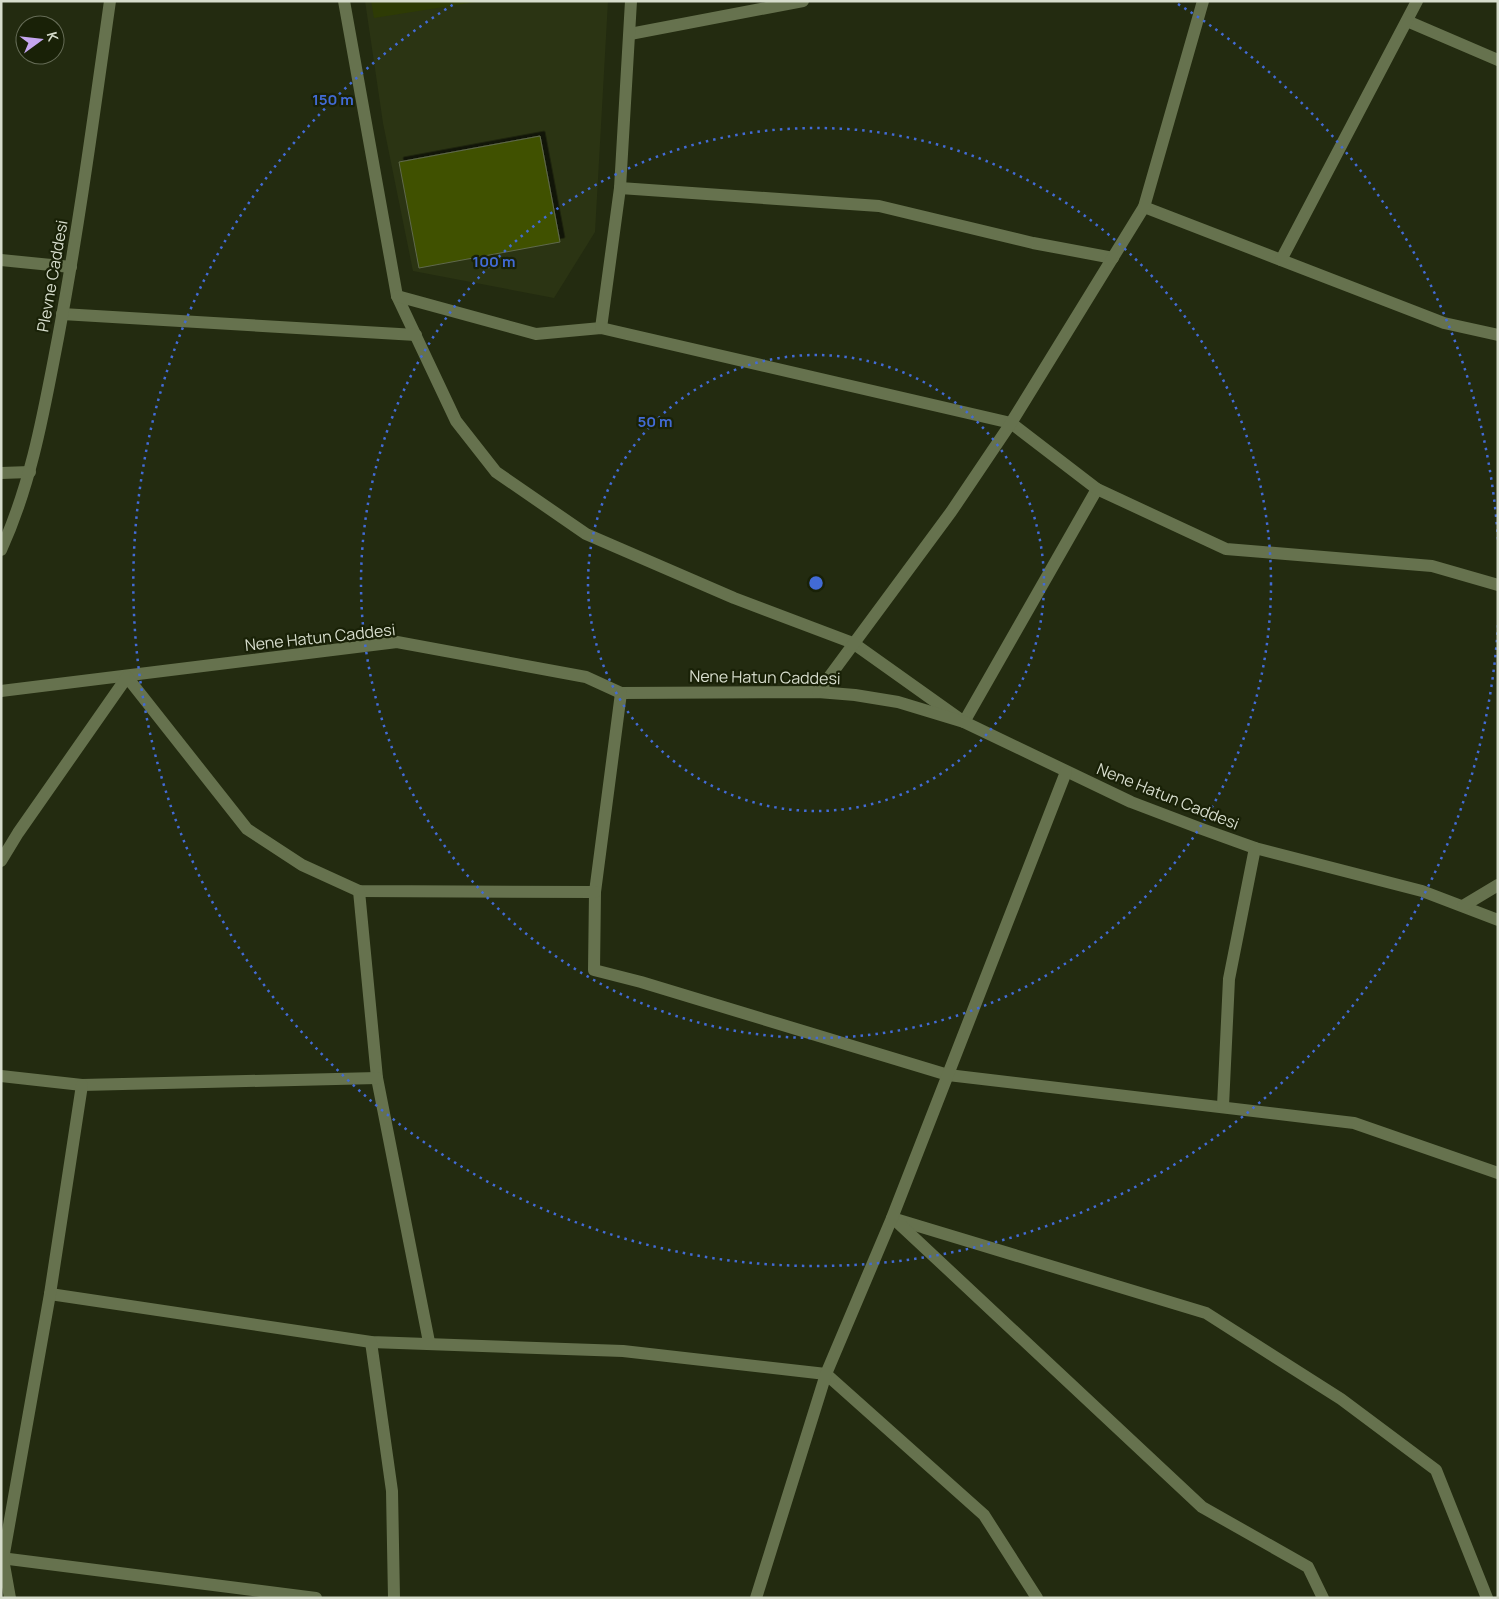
<svg xmlns="http://www.w3.org/2000/svg" width="1499" height="1599" font-family="Manrope,sans-serif">
	<style>
		.built { fill: #2b3413 }
		.green { fill: #2e3b05 }
		.building { fill: #3f5100; stroke: #60694c; filter: url(#shadow) }
		.lines { fill: none; stroke-linecap: round; stroke-linejoin: round }
		.minor { stroke: #66724e; stroke-width: 12 }
		.ring { fill: none; stroke: #426bd6; stroke-width: 2.5; stroke-dasharray: 2.5 5 }
		.labels { text-anchor: middle; dominant-baseline: central; stroke-width: 4.5; stroke-linejoin: round; paint-order: stroke }
		.street-label { font-size: 16px; fill: #d7ddcd; stroke: #192107 }
		.centre { fill: #426bd6; stroke: #192107; stroke-width: 2.5 }
		.ring-label { font-size: 15px; text-anchor: middle; font-weight: bold; fill: #426bd6; stroke: #192107; stroke-width: 4.5; stroke-linejoin: round; paint-order: stroke }
	</style>
	<defs>
		<filter id="shadow"><feDropShadow dx="4.5" dy="-4.5" stdDeviation="0" flood-color="#0009"/></filter>
	</defs>
	<rect width="100%" height="100%" fill="#232b10"/>
	<path class="built" d="M365,1H608L595,232L554,298L413,271L383,123Z"/>
	<path class="green" d="M371,1H482L374,18Z"/>
	<path class="building" d="M540,136L560,242L419,268L399,162Z"/>
	<g class="lines">
		<g class="minor">
			<path d="M344,1L397,296L456,421L496,472L586,534L734,598L853,643L964,722L1097,489"/>
			<path d="M1407,21L1498,60"/>
			<path d="M630,34L803,1"/>
			<path d="M620,188L879,206L1033,243L1113,258"/>
			<path d="M1144,207L1444,323L1498,335"/>
			<path d="M1,260L71,267"/>
			<path d="M1281,260L1417,1"/>
			<path d="M397,296L536,334L601,328L1011,423L1097,489L1226,549L1432,566L1498,585"/>
			<path d="M62,314L416,335"/>
			<path d="M601,328L620,188L631,1"/>
			<path d="M1,473L30,472"/>
			<path d="M1,550C32,482 44,410 58,338C79,226 94,114 110,1"/>
			<path d="M1,691L397,642L586,677L621,693L818,692L855,695L898,702L964,722L1131,802L1202,829L1255,848L1422,891L1498,920"/>
			<path d="M818,692L951,512L1011,423L1144,207L1203,1"/>
			<path d="M621,693L595,892L594,970L641,982L948,1075L1354,1123L1498,1173"/>
			<path d="M1,861L18,833L127,677L247,829L302,865L359,891L595,892"/>
			<path d="M359,891L377,1078L429,1342"/>
			<path d="M1463,906L1498,885"/>
			<path d="M1,1076L82,1085L377,1078"/>
			<path d="M1223,1106L1229,979L1255,848"/>
			<path d="M892,1218L1206,1313L1341,1399L1436,1470L1487,1598"/>
			<path d="M894,1219L1202,1507L1308,1567L1323,1598"/>
			<path d="M50,1294L371,1342L623,1351L826,1374L984,1515L1037,1598"/>
			<path d="M371,1342L392,1491L394,1598"/>
			<path d="M1,1558L316,1598"/>
			<path d="M10,1598L3,1559L50,1294L82,1085"/>
			<path d="M756,1598L826,1374L892,1218L1066,772"/>
		</g>
	</g>
	<g class="ring">
		<circle cx="816" cy="583" r="228"/>
		<circle cx="816" cy="583" r="455"/>
		<path d="M1498 625A683 683 0 1 1 454 4M1178 4A683 683 0 0 1 1498 541"/>
	</g>
	<g class="labels">
		<g class="street-label">
			<text transform="translate(52 276) rotate(-80)">Plevne Caddesi</text>
			<text transform="translate(320 637) rotate(-6)">Nene Hatun Caddesi</text>
			<text transform="translate(765 677) rotate(1)">Nene Hatun Caddesi</text>
			<text transform="translate(1168 796) rotate(22)">Nene Hatun Caddesi</text>
		</g>
	</g>
	<circle cx="816" cy="583" r="8" class="centre"/>
	<g class="ring-label">
		<text x="333" y="105">150 m</text>
		<text x="494" y="267">100 m</text>
		<text x="655" y="427">50 m</text>
	</g>
	<rect width="1499" height="1599" fill="none" stroke="#d7ddcd" stroke-width="5"/>
	<g transform="translate(40 40) rotate(75)"><circle r="24" fill="#192107" stroke="#656c56"/>
	<path d="M0-4L9 19L0 12L-9 19Z" fill="#c5a6f0"/>
	<text y="-8" font-size="14" font-weight="bold" text-anchor="middle" fill="#d7ddcd">K</text>
	</g>
</svg>
